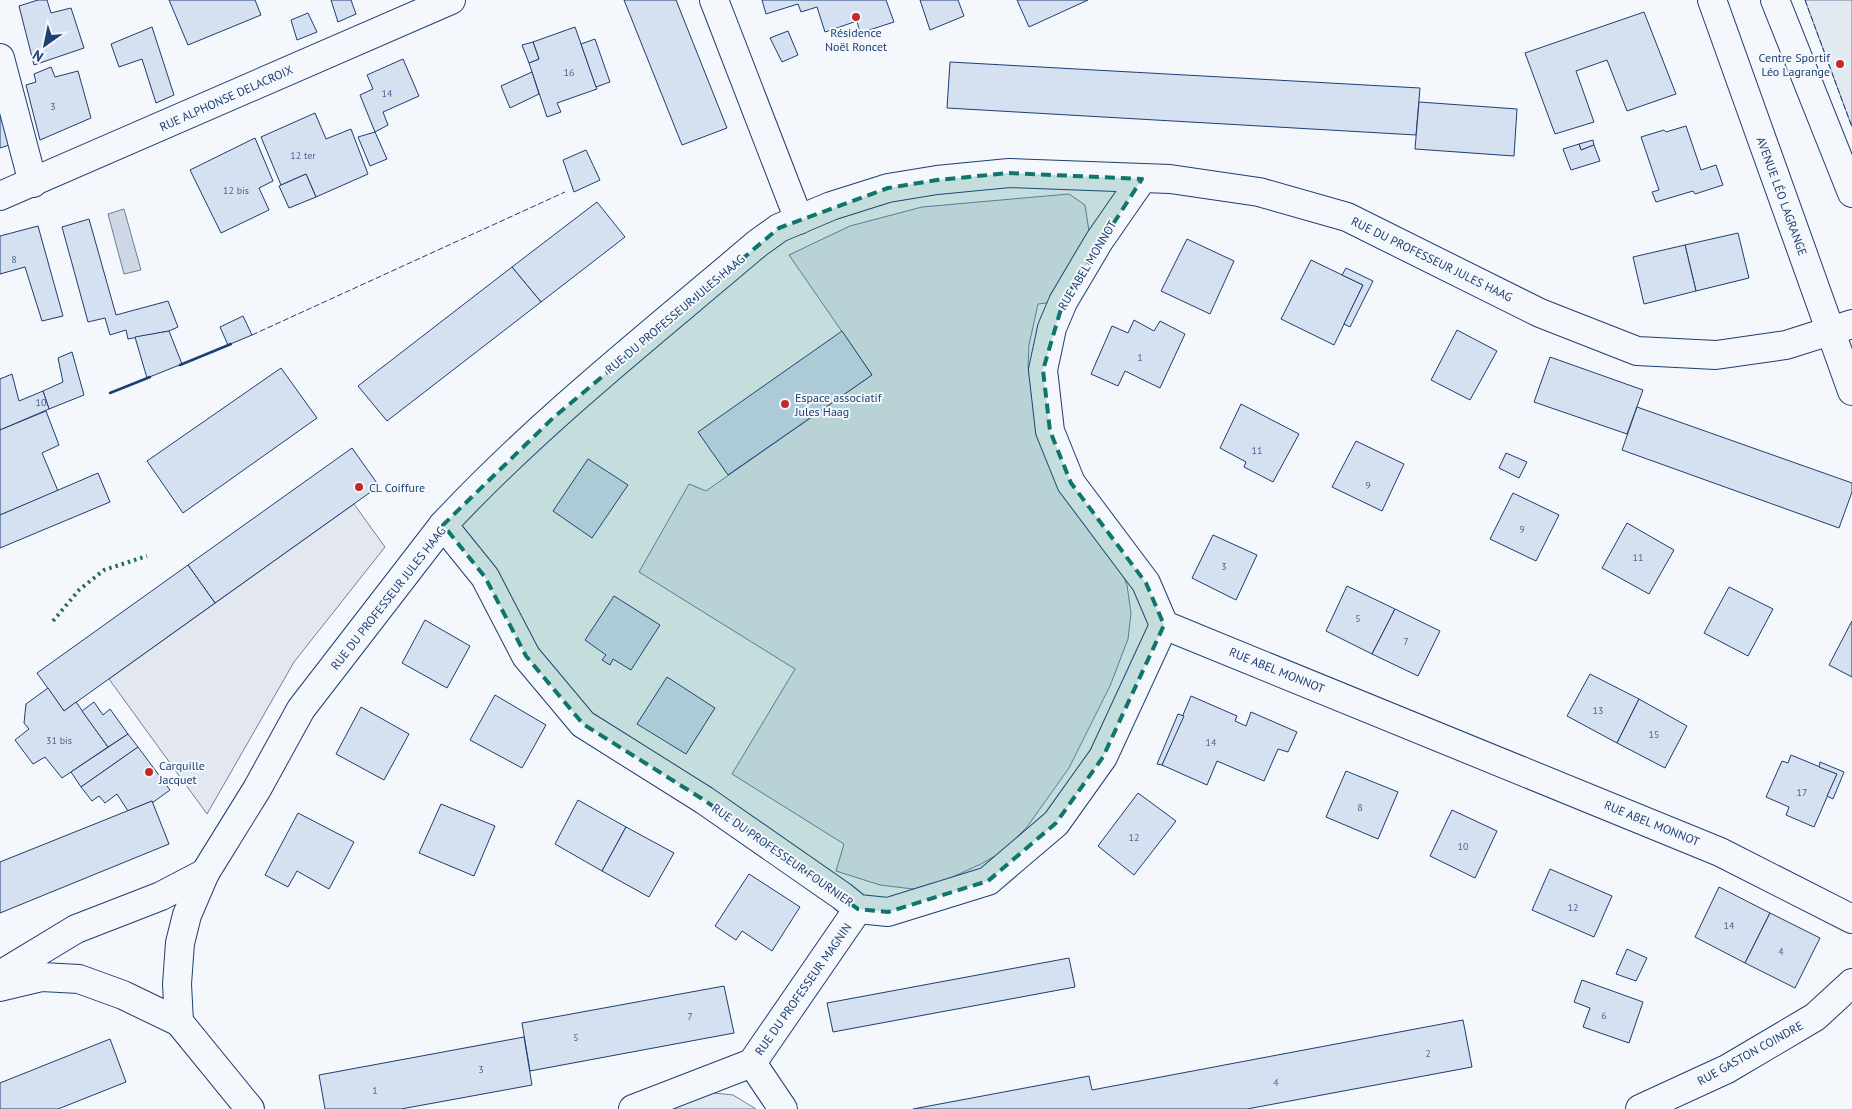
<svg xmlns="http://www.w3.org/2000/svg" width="1852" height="1109" font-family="'PT Sans',sans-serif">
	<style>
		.green { fill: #e3e9f0; stroke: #687fa3 }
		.parking { fill: #e3e8f0; stroke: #687fa3 }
		.water { fill: #cfd7e4; stroke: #687fa3 }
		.building { fill: #d5e0f0; stroke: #1d3f73 }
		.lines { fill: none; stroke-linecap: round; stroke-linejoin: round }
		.minor-casing { stroke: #1d3f73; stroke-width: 30 }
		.secondary-casing { stroke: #1d3f73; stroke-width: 30 }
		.minor { stroke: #f4f7fb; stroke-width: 28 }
		.secondary { stroke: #f4f7fb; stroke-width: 28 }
		.hedge { stroke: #2c6c60; stroke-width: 4; stroke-dasharray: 2.5 4; stroke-linecap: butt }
		.fence { stroke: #1d3f73; stroke-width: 1; stroke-dasharray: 6 2.5; stroke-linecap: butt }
		.wall { stroke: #1d3f73; stroke-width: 2.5 }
		.marked { fill: #0f766e; fill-opacity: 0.2; stroke: #0f766e; stroke-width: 4; stroke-dasharray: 10 6; stroke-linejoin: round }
		.poi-dot { fill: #c62828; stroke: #f4f7fb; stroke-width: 2 }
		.labels { text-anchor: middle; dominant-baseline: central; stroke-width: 4; stroke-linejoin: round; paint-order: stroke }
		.number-label { font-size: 10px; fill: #4b6792 }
		.poi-label { font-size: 12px; fill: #1d3f73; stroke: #f4f7fb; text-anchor: start }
		.street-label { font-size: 12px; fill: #1d3f73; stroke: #f4f7fb }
	</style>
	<rect width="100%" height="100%" fill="#f4f7fb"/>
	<g class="green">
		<path d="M1805,0H1852V127Z"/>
		<path d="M1069,194L1085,205L1089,231L1054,302L1038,304L1029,345L1028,366L1032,394L1040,428L1121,570L1127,585L1131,613L1128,639L1110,686L1069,768L1027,827L1002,852L981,864L946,880L913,889L880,885L836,871L844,844L732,774L795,669L639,572L689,484L706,491L872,375L789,255L850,226L922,207Z"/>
		<path d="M714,1093L733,1095L756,1109H670Z"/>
	</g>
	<path class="parking" d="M354,504L385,547L294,662L207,814L109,679Z"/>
	<path class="water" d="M124,209L141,270L124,274L108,214Z"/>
	<g class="building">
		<path d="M38,0H47L51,13L71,8L84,48L34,65L19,6Z"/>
		<path d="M169,0H255L261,15L188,45Z"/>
		<path d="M331,0H351L356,14L338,22Z"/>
		<path d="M624,0H676L727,128L682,145Z"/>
		<path d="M762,0H886L894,22L860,33L857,21L825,32L817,7L801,12L798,4L766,14Z"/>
		<path d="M920,0H958L964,16L930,30Z"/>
		<path d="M1017,0H1088L1029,27Z"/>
		<path d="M1644,12L1676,94L1627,111L1607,60L1576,71L1594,122L1555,134L1525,53Z"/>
		<path d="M308,13L317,32L297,40L291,20Z"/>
		<path d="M152,27L174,95L156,103L142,59L119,67L111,44Z"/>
		<path d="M575,27L597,89L557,103L561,112L547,117L529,63L539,59L533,42Z"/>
		<path d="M788,31L798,55L782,62L770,38Z"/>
		<path d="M595,39L610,82L596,87L581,44Z"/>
		<path d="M533,42L539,59L529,63L522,45Z"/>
		<path d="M403,59L419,96L383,112L388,125L375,132L360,95L373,89L367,75Z"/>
		<path d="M950,62L1420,88L1416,135L947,108Z"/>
		<path d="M51,67L55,77L78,71L91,118L40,140L26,85L36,82L34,74Z"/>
		<path d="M532,72L539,94L510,108L501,86Z"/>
		<path d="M1419,102L1517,109L1514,156L1415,149Z"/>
		<path d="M0,112L12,144L0,148Z"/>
		<path d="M315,113L326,139L351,129L368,174L316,197L306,174L281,185L261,137Z"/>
		<path d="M1686,126L1701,170L1716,165L1723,185L1695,194L1693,191L1656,202L1652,192L1659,190L1641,137L1664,130L1666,132Z"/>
		<path d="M375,132L387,159L370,166L358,137Z"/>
		<path d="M255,138L273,181L259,188L269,210L221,233L190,170Z"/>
		<path d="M1593,140L1594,145L1581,150L1579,144Z"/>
		<path d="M1579,144L1581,150L1594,145L1600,161L1571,170L1563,149Z"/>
		<path d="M586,150L600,180L574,192L563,160Z"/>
		<path d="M306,174L316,197L289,208L279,186Z"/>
		<path d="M597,202L625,237L541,302L512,267Z"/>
		<path d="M89,219L116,315L168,301L178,327L169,331L128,339L126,330L110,335L105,318L88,322L62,227Z"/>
		<path d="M38,226L63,316L42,321L25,267L0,274V236Z"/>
		<path d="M1738,233L1749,278L1696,291L1685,245Z"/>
		<path d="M1187,239L1234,261L1210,314L1161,291Z"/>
		<path d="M1685,245L1696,291L1644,304L1633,257Z"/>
		<path d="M1311,260L1363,285L1334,345L1281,319Z"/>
		<path d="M512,267L541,302L387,421L358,386Z"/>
		<path d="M1346,268L1373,281L1350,327L1344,324L1363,285L1342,275Z"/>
		<path d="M243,316L252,335L228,345L220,327Z"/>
		<path d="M1134,320L1154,331L1160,321L1185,334L1160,388L1125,371L1118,386L1091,374L1112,326L1128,333Z"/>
		<path d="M1457,330L1497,351L1470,400L1431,380Z"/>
		<path d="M169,331L182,364L147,378L135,337Z"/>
		<path d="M842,331L872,375L728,475L698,432Z"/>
		<path d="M72,352L84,395L49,409L43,391L63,382L58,358Z"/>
		<path d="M1550,357L1643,390L1627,434L1534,402Z"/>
		<path d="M281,368L317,418L183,513L147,461Z"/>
		<path d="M12,374L19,401L43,391L49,409L0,430V379Z"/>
		<path d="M1241,404L1299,434L1273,482L1244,467L1246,462L1220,448Z"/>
		<path d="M1637,407L1852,483V492L1839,528L1622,450Z"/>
		<path d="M46,411L59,445L42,453L58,491L0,515V430Z"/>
		<path d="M1356,441L1404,464L1382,511L1332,487Z"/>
		<path d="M352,448L379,486L215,603L188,565Z"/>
		<path d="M1506,453L1527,462L1519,478L1499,468Z"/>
		<path d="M588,459L628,485L592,538L553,511Z"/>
		<path d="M98,473L110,502L0,548V515Z"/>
		<path d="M1513,493L1559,515L1536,561L1490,539Z"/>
		<path d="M1627,523L1674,550L1649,594L1602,568Z"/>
		<path d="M1213,535L1257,555L1236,600L1192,578Z"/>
		<path d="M188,565L215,603L64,711L37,673Z"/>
		<path d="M1347,586L1395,609L1372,654L1326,631Z"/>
		<path d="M1729,587L1773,609L1748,656L1704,633Z"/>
		<path d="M614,596L660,625L631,670L613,659L610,665L602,660L606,655L585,640Z"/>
		<path d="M1395,609L1440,631L1418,676L1372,654Z"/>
		<path d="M425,620L470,646L447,688L402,663Z"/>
		<path d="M1852,621V677L1829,665Z"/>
		<path d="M1590,674L1639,699L1617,743L1567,716Z"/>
		<path d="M667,677L715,708L686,754L637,724Z"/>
		<path d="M48,688L64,711L76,702L108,747L62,778L45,757L33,764L15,740L29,729L24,723L26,704Z"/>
		<path d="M495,695L546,725L522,768L470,740Z"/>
		<path d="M1191,696L1237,716L1235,721L1246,726L1251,712L1297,732L1288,752L1278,749L1264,781L1217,761L1207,785L1162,765Z"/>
		<path d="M1639,699L1687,726L1665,768L1617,743Z"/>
		<path d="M94,702L103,715L110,709L128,734L108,747L82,711Z"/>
		<path d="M361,707L409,734L384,780L336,754Z"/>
		<path d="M1178,714L1184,716L1162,765L1157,764Z"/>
		<path d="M128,734L138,747L81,787L71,772Z"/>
		<path d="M138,747L170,790L152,803V801L128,811L117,794L105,803L99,796L92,801L81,787Z"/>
		<path d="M1791,755L1837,774L1814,827L1786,815L1789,807L1766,797L1782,761L1788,763Z"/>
		<path d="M1820,762L1844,772L1833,799L1827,796L1837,774L1819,767Z"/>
		<path d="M1346,771L1398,792L1378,839L1326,817Z"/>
		<path d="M1138,793L1176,821L1134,875L1098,846Z"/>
		<path d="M578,800L626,827L602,871L555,844Z"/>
		<path d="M152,801L169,844L0,913V862Z"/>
		<path d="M441,804L495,826L474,876L419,853Z"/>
		<path d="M1452,810L1497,831L1475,878L1430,856Z"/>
		<path d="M298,813L354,842L329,889L297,871L288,887L265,875Z"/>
		<path d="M626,827L674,853L649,897L602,871Z"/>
		<path d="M1550,869L1612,896L1594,937L1532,910Z"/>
		<path d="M749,874L800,907L772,951L742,931L736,940L715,926Z"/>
		<path d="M1719,887L1770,913L1745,963L1695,937Z"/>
		<path d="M1770,913L1820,938L1795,988L1745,963Z"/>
		<path d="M1627,949L1647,958L1636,981L1616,974Z"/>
		<path d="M1069,958L1075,987L833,1032L827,1003Z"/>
		<path d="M1582,980L1643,1002L1629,1043L1583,1027L1590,1008L1574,1002Z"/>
		<path d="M724,986L734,1033L530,1071L522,1023Z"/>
		<path d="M1463,1020L1472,1067L1247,1109H913L1089,1076L1092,1090Z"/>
		<path d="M524,1037L532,1085L401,1109H325L319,1075Z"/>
		<path d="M110,1039L126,1082L58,1109H0V1083Z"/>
	</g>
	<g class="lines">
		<defs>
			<g id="minor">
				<path d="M714,0L799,220"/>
				<path d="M0,58L33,183"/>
				<path d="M1142,179L1099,241L1063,302L1052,328L1043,370L1050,431L1071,483L1146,583L1164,625L1720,852L1852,919"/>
				<path d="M0,196L451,0"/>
				<path d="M443,525L485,577L526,656L583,724L704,800L842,896L858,909L888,912L988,881L1056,823L1103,757L1164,625"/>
				<path d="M0,975L76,929L161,896L205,873"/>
				<path d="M0,987L42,977L79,979L123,995L179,1022L250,1109"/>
				<path d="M179,1022L177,984L180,943L187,915L205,873L257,789L301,709L443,525C539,422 651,334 758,243L779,228L831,206L888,188L937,180L1009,173L1170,179L1259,192L1347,217L1540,313L1637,351L1716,355L1786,345L1852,324"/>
				<path d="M752,1063L783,1109"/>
				<path d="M633,1109L752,1063L858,909"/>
				<path d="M1640,1109L1727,1069L1815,1017L1852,983"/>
			</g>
			<g id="secondary">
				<path d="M1712,0L1852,391"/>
				<path d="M1775,0L1852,193"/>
			</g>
		</defs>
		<use href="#minor" class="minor-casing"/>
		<use href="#secondary" class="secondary-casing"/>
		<use href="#minor" class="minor"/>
		<use href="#secondary" class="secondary"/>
		<path class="hedge" d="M53,621L79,590L104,570L147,556"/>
		<g class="fence">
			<path d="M1805,0L1852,127"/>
			<path d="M252,335L565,192"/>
		</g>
		<g class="wall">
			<path d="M180,365L231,344"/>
			<path d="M110,393L150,377"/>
		</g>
	</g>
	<path class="marked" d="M1009,173L1142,179L1063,302L1043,370L1050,431L1071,483L1146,583L1164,625L1103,757L1056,823L988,881L888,912L858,909L704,800L583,724L526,656L485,577L443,525L553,418L779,228L888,188L937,180Z"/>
	<g class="poi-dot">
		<circle cx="856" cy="17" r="5"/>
		<circle cx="1840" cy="64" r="5"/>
		<circle cx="785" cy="404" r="5"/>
		<circle cx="359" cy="487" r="5"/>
		<circle cx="149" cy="772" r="5"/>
	</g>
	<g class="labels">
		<g class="number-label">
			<text x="569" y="72">16</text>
			<text x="387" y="93">14</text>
			<text x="53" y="106">3</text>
			<text x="303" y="155">12 ter</text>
			<text x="236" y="190">12 bis</text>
			<text x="14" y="259">8</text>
			<text x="1140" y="357">1</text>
			<text x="41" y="402">10</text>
			<text x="1257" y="450">11</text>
			<text x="1368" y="485">9</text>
			<text x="1522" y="529">9</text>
			<text x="1638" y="557">11</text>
			<text x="1224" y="566">3</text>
			<text x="1358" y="618">5</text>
			<text x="1406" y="641">7</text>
			<text x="1598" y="710">13</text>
			<text x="1654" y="734">15</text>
			<text x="59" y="740">31 bis</text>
			<text x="1211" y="742">14</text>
			<text x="1802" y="792">17</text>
			<text x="1360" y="807">8</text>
			<text x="1134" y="837">12</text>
			<text x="1463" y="846">10</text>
			<text x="1573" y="907">12</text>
			<text x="1729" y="925">14</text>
			<text x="1781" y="951">4</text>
			<text x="1604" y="1015">6</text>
			<text x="690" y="1016">7</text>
			<text x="576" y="1037">5</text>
			<text x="1428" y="1053">2</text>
			<text x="481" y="1069">3</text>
			<text x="1276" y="1082">4</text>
			<text x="375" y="1090">1</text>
		</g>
		<g class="poi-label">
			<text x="856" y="32" text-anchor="middle">Résidence<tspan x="856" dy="14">Noël Roncet</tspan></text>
			<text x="1830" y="57" text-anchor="end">Centre Sportif<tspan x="1830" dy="14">Léo Lagrange</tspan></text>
			<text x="795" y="397">Espace associatif<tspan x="795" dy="14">Jules Haag</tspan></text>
			<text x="369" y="487">CL Coiffure</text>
			<text x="159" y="765">Carquille<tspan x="159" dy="14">Jacquet</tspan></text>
		</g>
		<g class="street-label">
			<text transform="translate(226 98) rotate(-24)">RUE ALPHONSE DELACROIX</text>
			<text transform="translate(1782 196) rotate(70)">AVENUE LÉO LAGRANGE</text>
			<text transform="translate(1432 259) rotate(26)">RUE DU PROFESSEUR JULES HAAG</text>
			<text transform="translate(1087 265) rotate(-59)">RUE ABEL MONNOT</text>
			<text transform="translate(675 314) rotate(-40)">RUE DU PROFESSEUR JULES HAAG</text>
			<text transform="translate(388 598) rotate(-52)">RUE DU PROFESSEUR JULES HAAG</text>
			<text transform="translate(1277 670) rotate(22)">RUE ABEL MONNOT</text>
			<text transform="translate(1652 823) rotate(22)">RUE ABEL MONNOT</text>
			<text transform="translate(783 855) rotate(35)">RUE DU PROFESSEUR FOURNIER</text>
			<text transform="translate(803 989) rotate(-55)">RUE DU PROFESSEUR MAGNIN</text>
			<text transform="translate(1750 1053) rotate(-29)">RUE GASTON COINDRE</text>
		</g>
	</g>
	<g transform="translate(45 45) rotate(213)" stroke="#f4f7fb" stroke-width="4" paint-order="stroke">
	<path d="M0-4L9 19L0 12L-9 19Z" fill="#1d3f73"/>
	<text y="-8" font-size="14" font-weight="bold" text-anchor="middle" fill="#1d3f73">N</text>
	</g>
</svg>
